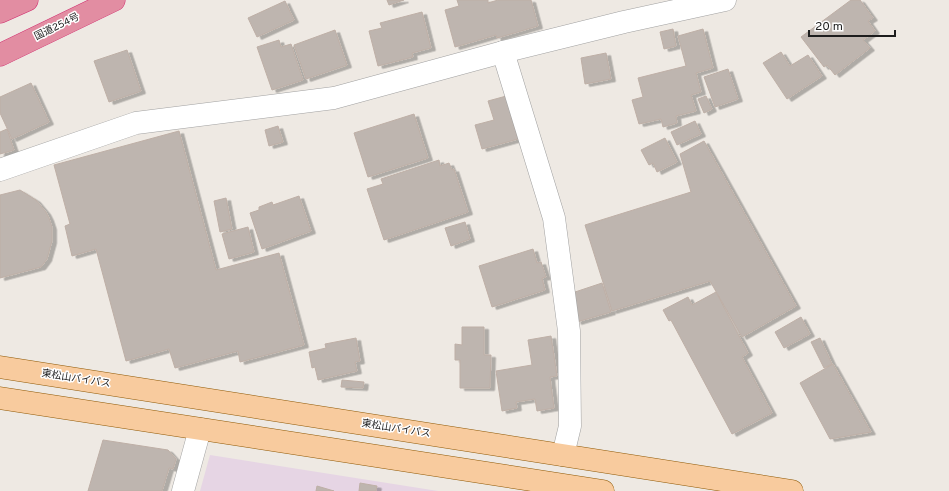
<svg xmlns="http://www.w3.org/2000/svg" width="949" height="491" font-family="Overpass,'Noto Sans JP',sans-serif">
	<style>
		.industrial { fill: #e6d5e4 }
		.building { fill: #beb5af; stroke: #beafa6; filter: url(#shadow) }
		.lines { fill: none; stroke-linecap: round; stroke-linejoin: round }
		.minor-casing { stroke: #a1a1a1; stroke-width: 23 }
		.major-casing { stroke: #8f5906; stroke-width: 23 }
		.highway-casing { stroke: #d02b6e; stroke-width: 23 }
		.minor { stroke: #fff; stroke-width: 22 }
		.major { stroke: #f8cb9e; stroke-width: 22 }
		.highway { stroke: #e28da2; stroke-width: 22 }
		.labels { text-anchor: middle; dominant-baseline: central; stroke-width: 3; stroke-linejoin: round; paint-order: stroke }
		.street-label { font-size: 10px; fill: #1d1d1d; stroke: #fff }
	</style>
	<defs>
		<filter id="shadow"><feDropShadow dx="4.5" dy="2.5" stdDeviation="0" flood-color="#0004"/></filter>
	</defs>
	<rect width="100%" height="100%" fill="#eee9e3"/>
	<path class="industrial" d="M210,455L438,491H200Z"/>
	<g class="building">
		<path d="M387,0H404L389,5Z"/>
		<path d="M457,0H488V3L498,0H531L538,26L497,38L496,35L455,47L445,10L459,6Z"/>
		<path d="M851,0H860L873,18L868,21L875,31L863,40L870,48L835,75L827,65L824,67L801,37Z"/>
		<path d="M285,1L294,20L257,37L248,18Z"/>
		<path d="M422,12L431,48L412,53L413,57L378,66L369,31L382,28L380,23Z"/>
		<path d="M673,29L676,46L664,49L660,32Z"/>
		<path d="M703,29L713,68L696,73L701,92L691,95L696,111L676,116L677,123L663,127L661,119L639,124L632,100L643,97L638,78L686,66L678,36Z"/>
		<path d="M335,30L347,65L306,79L294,45Z"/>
		<path d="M279,40L281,47L291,44L303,80L272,90L257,47Z"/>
		<path d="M127,50L141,91L109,102L94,61Z"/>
		<path d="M781,52L790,66L808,55L822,76L787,99L763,63Z"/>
		<path d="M606,53L611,79L585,84L581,58Z"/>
		<path d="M728,69L738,99L715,107L704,77Z"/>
		<path d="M31,83L49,122L12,139L0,113V97Z"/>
		<path d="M510,95L512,118L518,139L482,149L475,125L494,120L488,101Z"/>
		<path d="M706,96L712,109L704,113L698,99Z"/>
		<path d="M414,114L428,158L368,177L354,133Z"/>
		<path d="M695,121L701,134L677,145L671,132Z"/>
		<path d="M278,126L283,142L269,146L265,130Z"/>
		<path d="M7,129L14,150L0,154V132Z"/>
		<path d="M179,131L216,270L279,253L304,345L240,362L238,351L175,368L169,349L126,361L96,249L72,256L65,226L70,224L54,165Z"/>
		<path d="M665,138L677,162L657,172L653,163L649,165L641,150Z"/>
		<path d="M704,141L796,306L742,337L710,281L612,311L585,225L691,192L680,154Z"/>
		<path d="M439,160L440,166L449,163L452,170L454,169L468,212L384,240L367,189L383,184L381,179Z"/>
		<path d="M20,190L36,200L46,212L49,218L52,227V241L47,259L41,267L0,278V195Z"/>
		<path d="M299,196L311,231L262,249L250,213L259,210V207L272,202L273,205Z"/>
		<path d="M226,198L232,229L220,232L214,201Z"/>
		<path d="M465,222L470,239L451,246L445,228Z"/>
		<path d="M248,227L254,252L229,259L222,234Z"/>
		<path d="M533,249L537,263L541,262L546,277L542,278L545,290L492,307L479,266Z"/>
		<path d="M602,283L611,312L577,322L569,294Z"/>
		<path d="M716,292L748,353L742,357L772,413L732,434L671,320L669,321L663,310L688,297L692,305Z"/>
		<path d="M801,317L810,334L784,348L775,332Z"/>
		<path d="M462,327H484V355H491L490,388H460V360H455V344L462,345Z"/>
		<path d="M551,336L557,376L550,377L554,408L537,411L535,399L516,402L517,408L502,411L496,371L532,365L528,340Z"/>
		<path d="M356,338L360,361L355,362L357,371L318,380L315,367L312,368L309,352L326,348L325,344Z"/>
		<path d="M820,338L832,364L824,368L811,342Z"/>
		<path d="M833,364L871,432L830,439L800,383Z"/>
		<path d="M342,380L364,382L363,388L341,387Z"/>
		<path d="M103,440L168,450L176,459L173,469L169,468L162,491H88Z"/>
		<path d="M360,483L377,486L376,491H359Z"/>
		<path d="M317,486L334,491H316Z"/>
	</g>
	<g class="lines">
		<defs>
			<g id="minor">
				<path d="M503,52L554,218L569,331L570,426L563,455"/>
				<path d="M0,170L136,123L334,98L503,52L624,22L725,0"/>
				<path d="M183,491L200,429"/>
			</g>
			<g id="major">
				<path d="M0,367L792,491"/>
				<path d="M0,398L603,491"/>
			</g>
			<g id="highway">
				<path d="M0,12L27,0"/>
				<path d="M0,55L114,0"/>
			</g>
		</defs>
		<use href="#minor" class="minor-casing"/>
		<use href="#major" class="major-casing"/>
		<use href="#highway" class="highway-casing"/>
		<use href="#minor" class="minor"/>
		<use href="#major" class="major"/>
		<use href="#highway" class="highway"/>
	</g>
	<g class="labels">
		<g class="street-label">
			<text transform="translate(57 27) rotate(-26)">国道254号</text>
			<text transform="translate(76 379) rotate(9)">東松山バイパス</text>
			<text transform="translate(396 429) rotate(9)">東松山バイパス</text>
		</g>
	</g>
	<path d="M809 30v6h86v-6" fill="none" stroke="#1d1d1d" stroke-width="2"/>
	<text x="815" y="30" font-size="12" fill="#1d1d1d" stroke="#ffffff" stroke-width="3" paint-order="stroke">20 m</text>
</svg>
